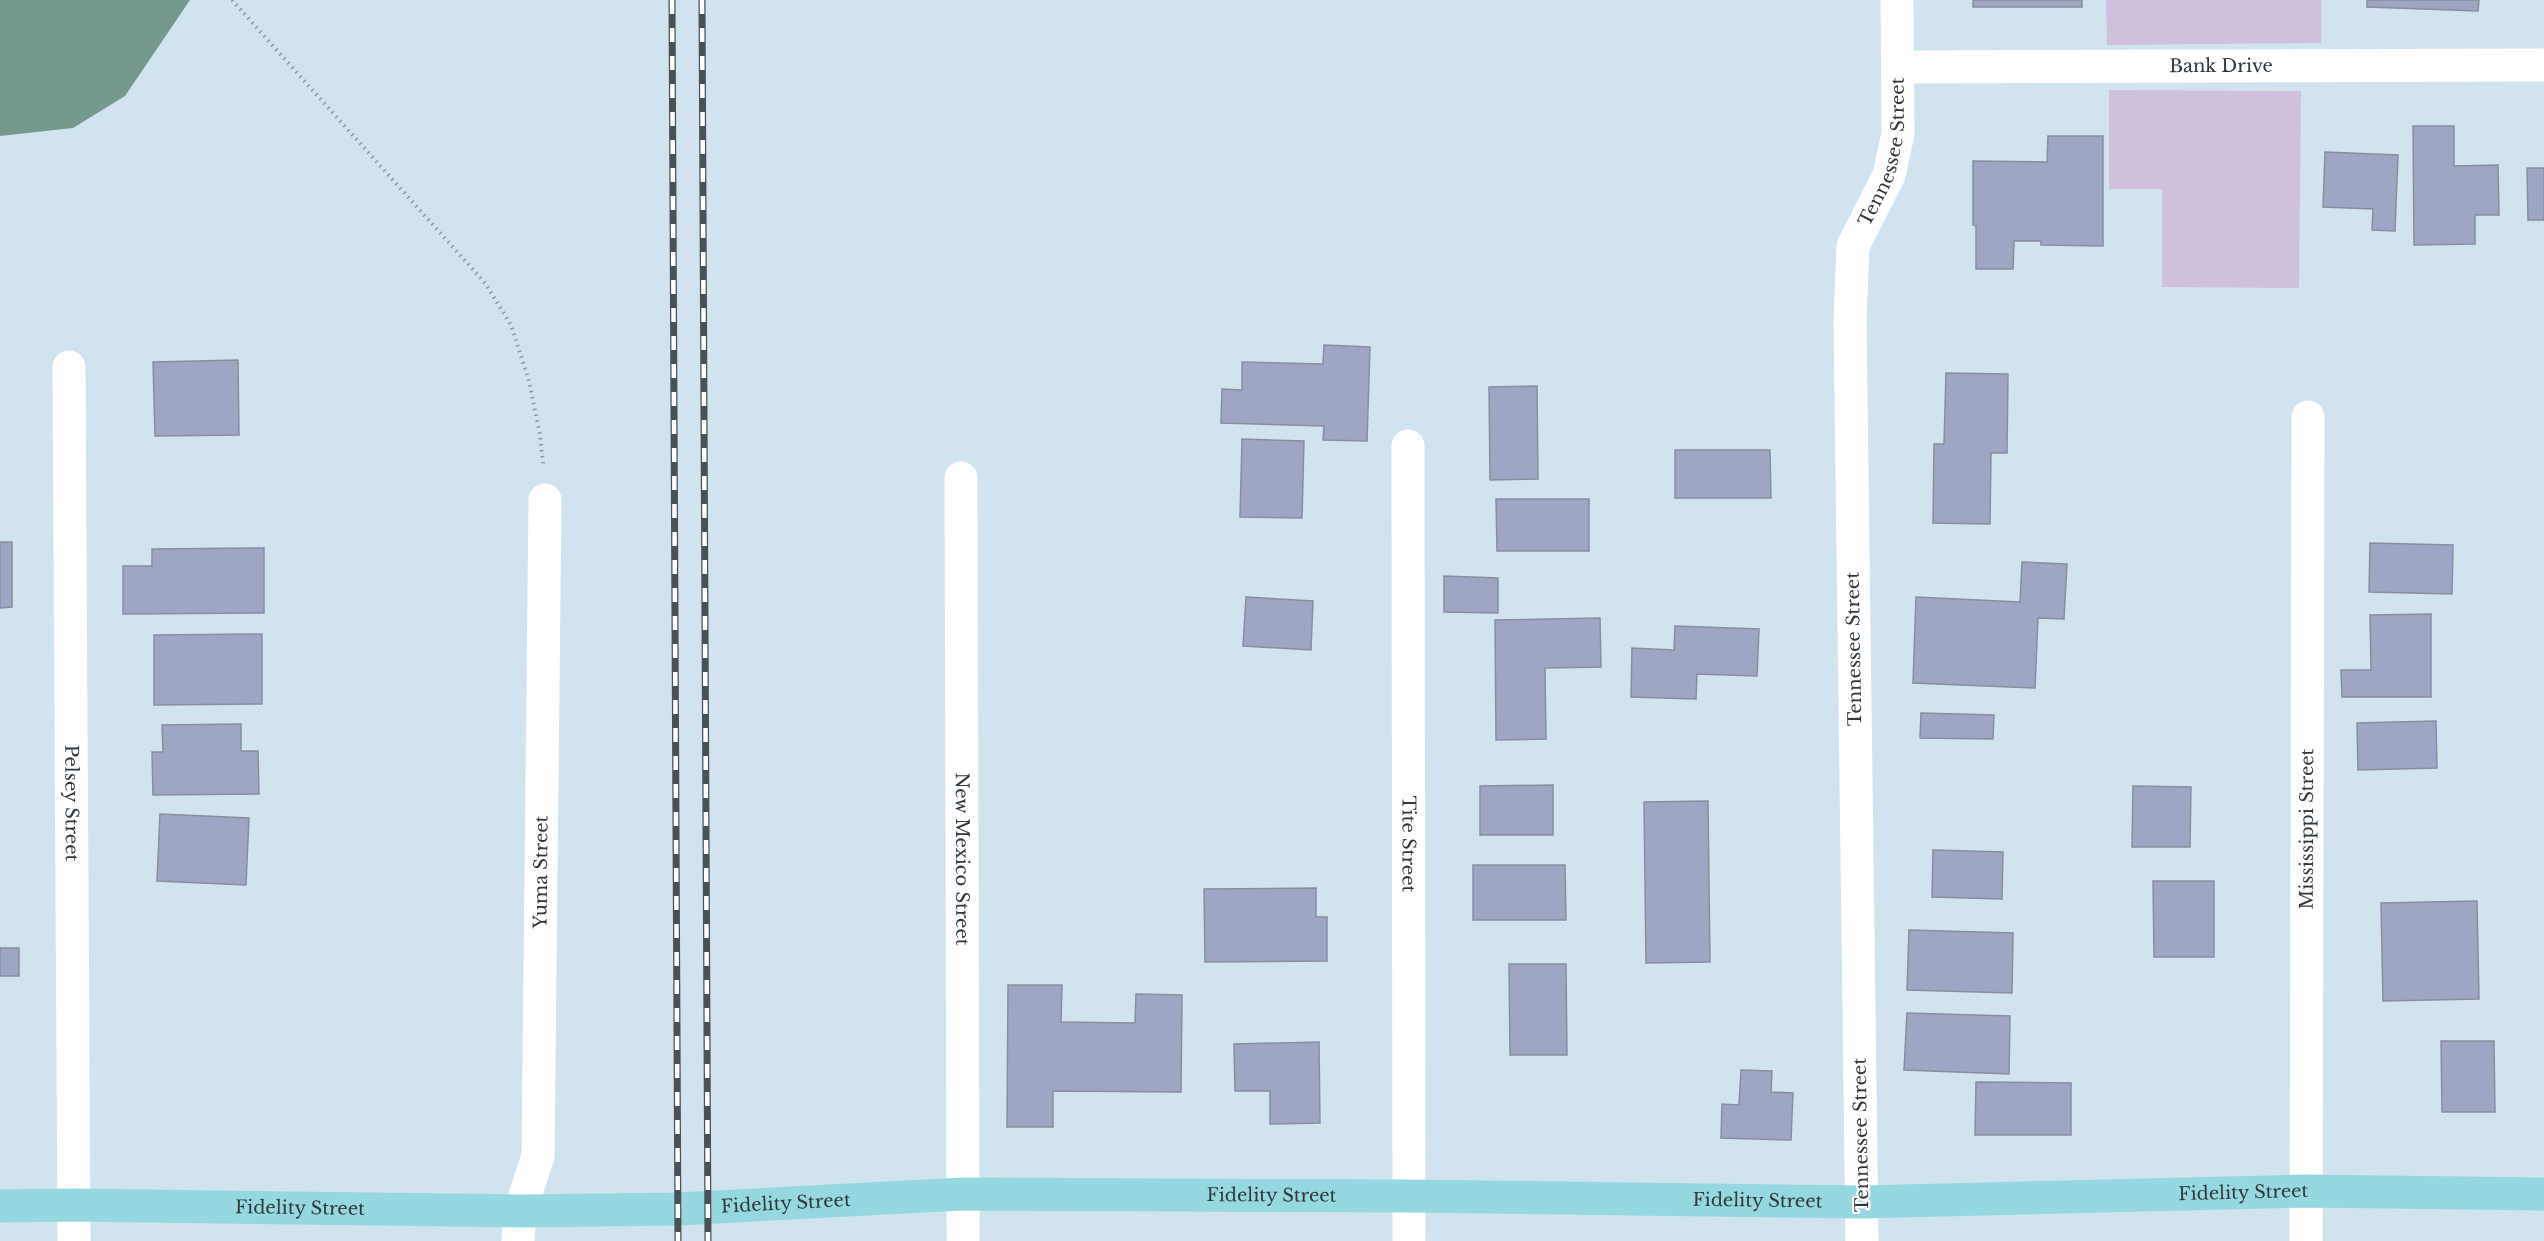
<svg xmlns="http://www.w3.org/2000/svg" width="2544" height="1241" font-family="'Libre Baskerville',serif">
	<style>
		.green { fill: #cfc1de }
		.water { fill: #75998c }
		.building { fill: #9ea6c4; stroke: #898e9e; stroke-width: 1.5 }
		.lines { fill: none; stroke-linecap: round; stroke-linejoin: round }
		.path { stroke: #8d9aa3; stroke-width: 4; stroke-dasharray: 1.5 4.5; stroke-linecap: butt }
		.minor { stroke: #fff; stroke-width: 33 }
		.major { stroke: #95d8e0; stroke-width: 33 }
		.rail-casing { stroke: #495157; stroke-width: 7 }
		.rail { stroke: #fff; stroke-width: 4.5; stroke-dasharray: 14; stroke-linecap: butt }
		.labels { text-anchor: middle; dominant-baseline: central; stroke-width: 4.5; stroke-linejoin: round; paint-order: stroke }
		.street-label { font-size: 18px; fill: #31383d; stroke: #fff }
	</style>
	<rect width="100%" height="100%" fill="#d1e3ef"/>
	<g class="green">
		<path d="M2106,0H2321V43L2107,45Z"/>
		<path d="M2109,90L2301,91L2299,288L2162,287V189H2109Z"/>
	</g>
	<path class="water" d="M0,0H190L125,96L73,128L0,136Z"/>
	<g class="building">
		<rect x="1973" y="0" width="109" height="7"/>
		<path d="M2367,0H2479L2478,11L2367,7Z"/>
		<path d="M2413,126H2454V166L2498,165L2499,215H2475V244L2414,245Z"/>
		<path d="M2048,136H2103V246L2041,245V241H2014L2013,269H1976V226L1973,225V161L2047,162Z"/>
		<path d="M2325,152L2398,155L2395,231L2372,230L2373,209L2323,207Z"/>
		<path d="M2527,168H2544V220H2528Z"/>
		<path d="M1324,345L1370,347L1367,441L1323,440L1324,426L1221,423L1222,389L1242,390V362L1323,364Z"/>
		<path d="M238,360L239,435L155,436L153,362Z"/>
		<path d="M1946,373L2008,374L2007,453H1991L1990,524L1933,523L1934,444H1944Z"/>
		<path d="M1537,386L1538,479L1490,480L1489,387Z"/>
		<path d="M1242,439L1304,441L1302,518L1240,517Z"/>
		<path d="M1675,450H1770L1771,498H1675Z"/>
		<path d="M1496,499H1589V551H1497Z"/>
		<path d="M0,542H12V607L0,608Z"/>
		<path d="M2370,543L2453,545L2452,594L2369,592Z"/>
		<path d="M264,548V613L123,614V566H152V549Z"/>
		<path d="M2022,562L2067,564L2064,619L2038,618L2035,688L1913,683L1916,597L2020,602Z"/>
		<path d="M1444,576L1498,578V613L1444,612Z"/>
		<path d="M1246,597L1313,601L1311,650L1243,646Z"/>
		<path d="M2431,614V697H2342L2341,670H2371L2370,615Z"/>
		<path d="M1600,618L1601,667L1545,668L1546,739L1496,740L1495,620Z"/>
		<path d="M1675,626L1759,629L1757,676L1697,674L1696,699L1631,697L1632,648L1674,650Z"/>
		<path d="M262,634V704L154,705V635Z"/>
		<path d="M1921,713L1994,715L1993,739L1920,738Z"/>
		<path d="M2436,721L2437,768L2358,770L2357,723Z"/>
		<path d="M241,724V751H258L259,794L153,795L152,752H163L162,725Z"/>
		<path d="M1553,785V835H1480V786Z"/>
		<path d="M2133,786L2191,787L2190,847H2132Z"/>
		<path d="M1708,801L1710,962L1646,963L1644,802Z"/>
		<path d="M160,814L249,818L246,885L157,881Z"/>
		<path d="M1933,850L2003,852L2002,899L1932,897Z"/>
		<path d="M1473,865H1565L1566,920H1473Z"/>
		<path d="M2153,881H2214V957H2154Z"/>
		<path d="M1316,888V917H1327V961L1205,962L1204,889Z"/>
		<path d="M2477,901L2479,999L2383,1001L2381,903Z"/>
		<path d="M1909,930L2013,933L2012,993L1907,990Z"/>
		<rect x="0" y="948" width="19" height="28"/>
		<path d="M1509,964H1566L1567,1055H1510Z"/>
		<path d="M1008,985H1062L1061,1022L1135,1023L1136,994L1182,995L1181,1092L1053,1091V1127H1007Z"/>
		<path d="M1907,1013L2010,1016L2009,1074L1904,1070Z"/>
		<path d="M2441,1041H2494L2495,1112H2442Z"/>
		<path d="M1319,1042L1320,1123L1270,1124V1091H1235L1234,1044Z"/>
		<path d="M1741,1070L1772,1071L1771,1092L1793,1093L1791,1140L1721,1138L1722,1104L1739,1105Z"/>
		<path d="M1976,1082L2071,1083V1135H1975Z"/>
	</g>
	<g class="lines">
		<path class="path" d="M232,0L485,283L511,325L529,381L540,435L543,464"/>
		<g class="minor">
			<path id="s1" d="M1899,67L2544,65"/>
			<path id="s2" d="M69,367L74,1241"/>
			<path id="s3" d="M1408,446L1409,1241"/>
			<path id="s4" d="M961,478L963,1241"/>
			<path id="s5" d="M518,1241L520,1211L538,1156L545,500"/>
			<path id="s6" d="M1862,1241L1850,320L1853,246L1889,175L1898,134L1897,0"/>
			<path id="s7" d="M2306,1241L2308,417"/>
		</g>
		<path class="major" id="s8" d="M0,1206L74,1205L520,1211L678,1209L963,1194L1409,1196L1862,1202L2306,1191L2544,1194"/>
		<defs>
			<g id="rail">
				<path d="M672,0L678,1241"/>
				<path d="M702,0L708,1241"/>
			</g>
		</defs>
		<use href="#rail" class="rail-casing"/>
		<use href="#rail" class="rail"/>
	</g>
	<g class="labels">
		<g class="street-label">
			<text stroke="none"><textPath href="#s1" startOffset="322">Bank Drive</textPath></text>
			<text stroke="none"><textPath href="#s6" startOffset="1096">Tennessee Street</textPath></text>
			<text transform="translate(1854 649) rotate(-91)">Tennessee Street</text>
			<text stroke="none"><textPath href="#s2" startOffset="436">Pelsey Street</textPath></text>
			<text stroke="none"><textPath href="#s7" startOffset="412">Mississippi Street</textPath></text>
			<text stroke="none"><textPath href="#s3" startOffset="398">Tite Street</textPath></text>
			<text stroke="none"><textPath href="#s4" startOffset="381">New Mexico Street</textPath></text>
			<text stroke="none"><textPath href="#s5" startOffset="372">Yuma Street</textPath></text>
			<text transform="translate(1861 1135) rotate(-91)">Tennessee Street</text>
			<text stroke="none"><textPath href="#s8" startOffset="2244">Fidelity Street</textPath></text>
			<text stroke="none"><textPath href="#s8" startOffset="1272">Fidelity Street</textPath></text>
			<text stroke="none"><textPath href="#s8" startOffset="1758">Fidelity Street</textPath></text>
			<text stroke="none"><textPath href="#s8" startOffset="786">Fidelity Street</textPath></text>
			<text stroke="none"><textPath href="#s8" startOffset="300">Fidelity Street</textPath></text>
		</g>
	</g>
</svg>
